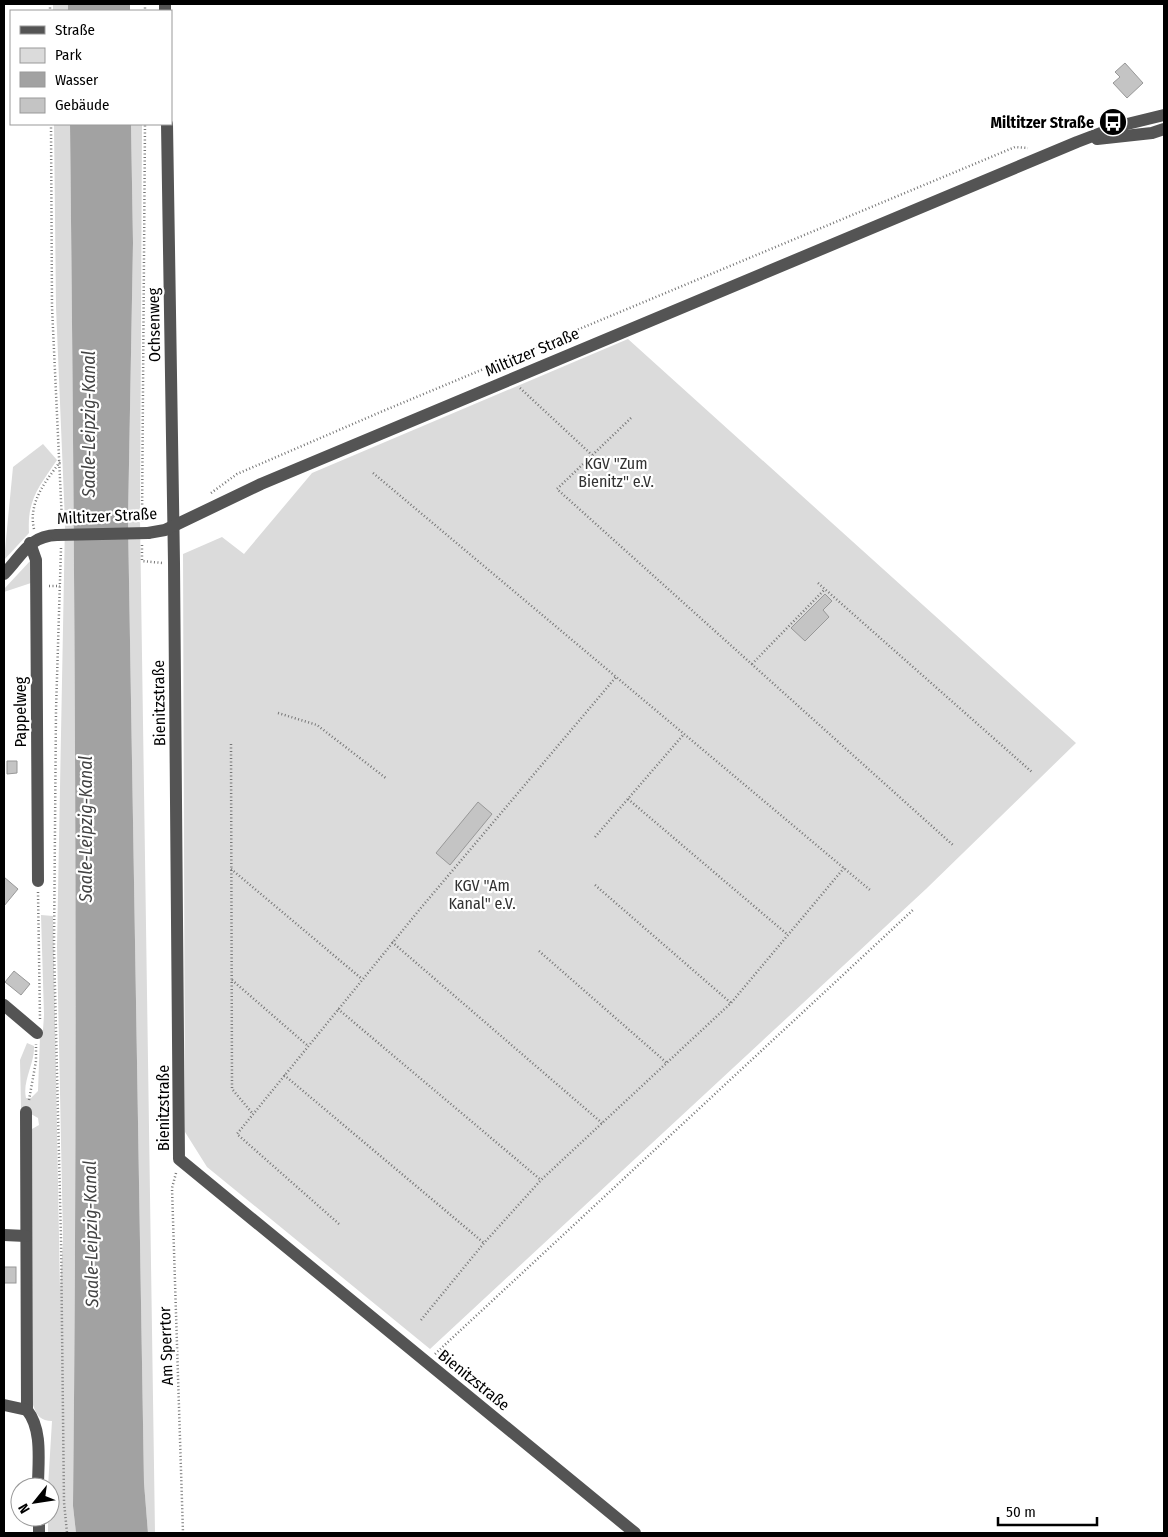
<svg xmlns="http://www.w3.org/2000/svg" width="1168" height="1537" font-family="'Fira Sans Condensed',sans-serif">
	<style>
		.green { fill: #dbdbdb }
		.water { fill: #a2a2a2 }
		.building { fill: #c4c4c4; stroke: #989898 }
		.lines { fill: none; stroke-linecap: round; stroke-linejoin: round }
		.path { stroke: #767676; stroke-width: 2.5; stroke-dasharray: 1 2.5; stroke-linecap: butt }
		.minor { stroke: #545454; stroke-width: 12 }
		.minor-bridge { stroke: #545454; stroke-width: 12 }
		.labels { text-anchor: middle; dominant-baseline: central; stroke-width: 4.5; stroke-linejoin: round; paint-order: stroke }
		.poi-label { font-size: 16px; font-weight: bold; fill: #000; stroke: #fff; text-anchor: end }
		.street-label { font-size: 16px; fill: #000; stroke: #fff }
		.park-label { font-size: 16px; fill: #323232; stroke: #fff }
		.water-label { font-size: 18px; font-style: italic; fill: #434343; stroke: #fff }
	</style>
	<rect width="100%" height="100%" fill="#fff"/>
	<g class="green">
		<rect x="53" y="4" width="15" height="7"/>
		<path d="M54,124H70C75,585 78,1045 73,1506L76,1533H48V1517H50V1487H48L52,1421C41,1421 37,1416 33,1405L32,1129L39,1125L38,1118L31,1114L30,1108H21L20,1060L27,1043L34,1046C35,1063 22,1081 26,1098H31L38,1091L40,1036L43,1030L44,1015L41,915L53,916L60,1289L63,1239L57,947L65,522L56,307Z"/>
		<path d="M131,124H142L140,520L155,1533H148L144,1483L128,520L133,243Z"/>
		<path d="M628,339L1076,743L926,889L430,1349L207,1167L185,1132L183,554L222,537L244,554L312,473Z"/>
		<path d="M43,444L57,460C39,487 27,499 29,533L4,560L13,467Z"/>
		<path d="M31,560V583L4,592V589Z"/>
	</g>
	<g class="water">
		<rect x="68" y="4" width="62" height="7"/>
		<path d="M70,124H131L133,243L128,520L144,1483L148,1533H76L73,1506C78,1045 75,585 70,124Z"/>
	</g>
	<g class="building">
		<path d="M1125,63L1143,83L1127,98L1113,83L1120,77L1115,72Z"/>
		<path d="M825,594L832,601L823,610L829,617L805,641L791,628Z"/>
		<path d="M7,761H17V773L7,774Z"/>
		<path d="M478,802L492,814L450,865L436,853Z"/>
		<path d="M4,877L18,889L4,906Z"/>
		<path d="M14,971L30,984L21,995L5,982Z"/>
		<rect x="4" y="1267" width="12" height="16"/>
	</g>
	<g class="lines">
		<g class="path">
			<path d="M50,4V11"/>
			<path d="M145,4V11"/>
			<path d="M51,124L52,307L62,522"/>
			<path d="M520,388L592,455"/>
			<path d="M631,418L557,489L954,846"/>
			<path d="M373,473L870,890"/>
			<path d="M211,493L237,474L383,411L1015,147L1028,148"/>
			<path d="M142,522L145,124"/>
			<path d="M34,529C28,503 45,482 60,462"/>
			<path d="M142,545V561L163,563"/>
			<path d="M61,548L56,710L54,947L61,1239L64,1502L67,1533"/>
			<path d="M818,583L1033,773"/>
			<path d="M49,586H60"/>
			<path d="M752,664L825,589"/>
			<path d="M278,713L317,725L387,779"/>
			<path d="M231,744L232,1089L253,1114"/>
			<path d="M628,799L788,935"/>
			<path d="M595,837L684,734"/>
			<path d="M231,869L362,979"/>
			<path d="M595,885L731,1003"/>
			<path d="M38,892L40,1019"/>
			<path d="M392,942L602,1123"/>
			<path d="M539,951L667,1063"/>
			<path d="M232,980L308,1046"/>
			<path d="M338,1009L541,1180"/>
			<path d="M284,1075L484,1243"/>
			<path d="M29,1100L36,1061V1044"/>
			<path d="M176,1173L172,1188L183,1533"/>
			<path d="M339,1224L237,1134L420,909L616,677"/>
			<path d="M421,1320L484,1243L541,1180L731,1003L844,868"/>
			<path d="M435,1354L914,909"/>
		</g>
		<g class="minor">
			<path d="M165,4V11"/>
			<path d="M167,124L174,563L179,1159L635,1533"/>
			<path d="M1097,139L1152,133L1164,129"/>
			<path d="M148,533L165,530L261,484L1077,142L1119,126L1164,115"/>
			<path d="M30,543L36,560L38,881"/>
			<path d="M4,574C22,556 28,536 57,535"/>
			<path d="M4,1005L37,1033"/>
			<path d="M26,1112L27,1410C43,1430 38,1462 38,1487"/>
			<path d="M4,1235L26,1236"/>
			<path d="M4,1405L27,1410"/>
			<path d="M39,1517V1533"/>
		</g>
		<path class="minor-bridge" d="M57,535L148,533"/>
	</g>
	<defs>
		<symbol id="bus-disc" viewBox="-11 -11 22 22"><circle r="9.5" fill="#000" stroke="#fff"/><path d="M-5-6H5V4H4V6H2V4H-2V6H-4V4H-5ZM-3.5-4V0h7V-4ZM-3.5 1.2v1.5H-2V1.2ZM2 1.2v1.5H3.5V1.2Z" fill="#fff"/></symbol>
	</defs>
	<g fill-rule="evenodd">
		<use href="#bus-disc" x="1097" y="106" width="32" height="32"/>
	</g>
	<g class="labels">
		<g class="poi-label">
			<text x="1094" y="122">Miltitzer Straße</text>
		</g>
		<g class="street-label">
			<text transform="translate(154 325) rotate(-91)">Ochsenweg</text>
			<text transform="translate(532 352) rotate(-23)">Miltitzer Straße</text>
			<text transform="translate(107 516) rotate(-3)">Miltitzer Straße</text>
			<text transform="translate(159 703) rotate(-91)">Bienitzstraße</text>
			<text transform="translate(20 712) rotate(-90)">Pappelweg</text>
			<text transform="translate(163 1108) rotate(-90)">Bienitzstraße</text>
			<text transform="translate(166 1346) rotate(-92)">Am Sperrtor</text>
			<text transform="translate(474 1380) rotate(39)">Bienitzstraße</text>
		</g>
		<g class="park-label">
			<text x="616" y="463">KGV "Zum<tspan x="616" dy="18">Bienitz" e.V.</tspan></text>
			<text x="482" y="885">KGV "Am<tspan x="482" dy="18">Kanal" e.V.</tspan></text>
		</g>
		<g class="water-label">
			<text transform="translate(89 424) rotate(-90)">Saale-Leipzig-Kanal</text>
			<text transform="translate(86 829) rotate(-90)">Saale-Leipzig-Kanal</text>
			<text transform="translate(91 1234) rotate(-91)">Saale-Leipzig-Kanal</text>
		</g>
	</g>
	<rect width="1168" height="1537" fill="none" stroke="#000000" stroke-width="10"/>
	<rect x="10" y="10" width="162" height="115" fill="#ffffff" stroke="#999999"/>
	<rect x="20" y="26" width="25" height="8" fill="#545454" stroke="#999999"/>
	<text x="55" y="35" font-size="15" fill="#000000">Straße</text>
	<rect x="20" y="48" width="25" height="15" fill="#dbdbdb" stroke="#999999"/>
	<text x="55" y="60" font-size="15" fill="#000000">Park</text>
	<rect x="20" y="72" width="25" height="15" fill="#a2a2a2" stroke="#999999"/>
	<text x="55" y="85" font-size="15" fill="#000000">Wasser</text>
	<rect x="20" y="98" width="25" height="15" fill="#c4c4c4" stroke="#999999"/>
	<text x="55" y="110" font-size="15" fill="#000000">Gebäude</text>
	<g transform="translate(35 1502) rotate(240)"><circle r="24" fill="#ffffff" stroke="#999999"/>
	<path d="M0-4L9 19L0 12L-9 19Z" fill="#000000"/>
	<text y="-8" font-size="14" font-weight="bold" text-anchor="middle" fill="#000000">N</text>
	</g>
	<path d="M998 1517v8h99v-8" fill="none" stroke="#000000" stroke-width="2.5"/>
	<text x="1006" y="1517" font-size="15" fill="#000000" stroke="#ffffff" stroke-width="4" paint-order="stroke">50 m</text>
</svg>
